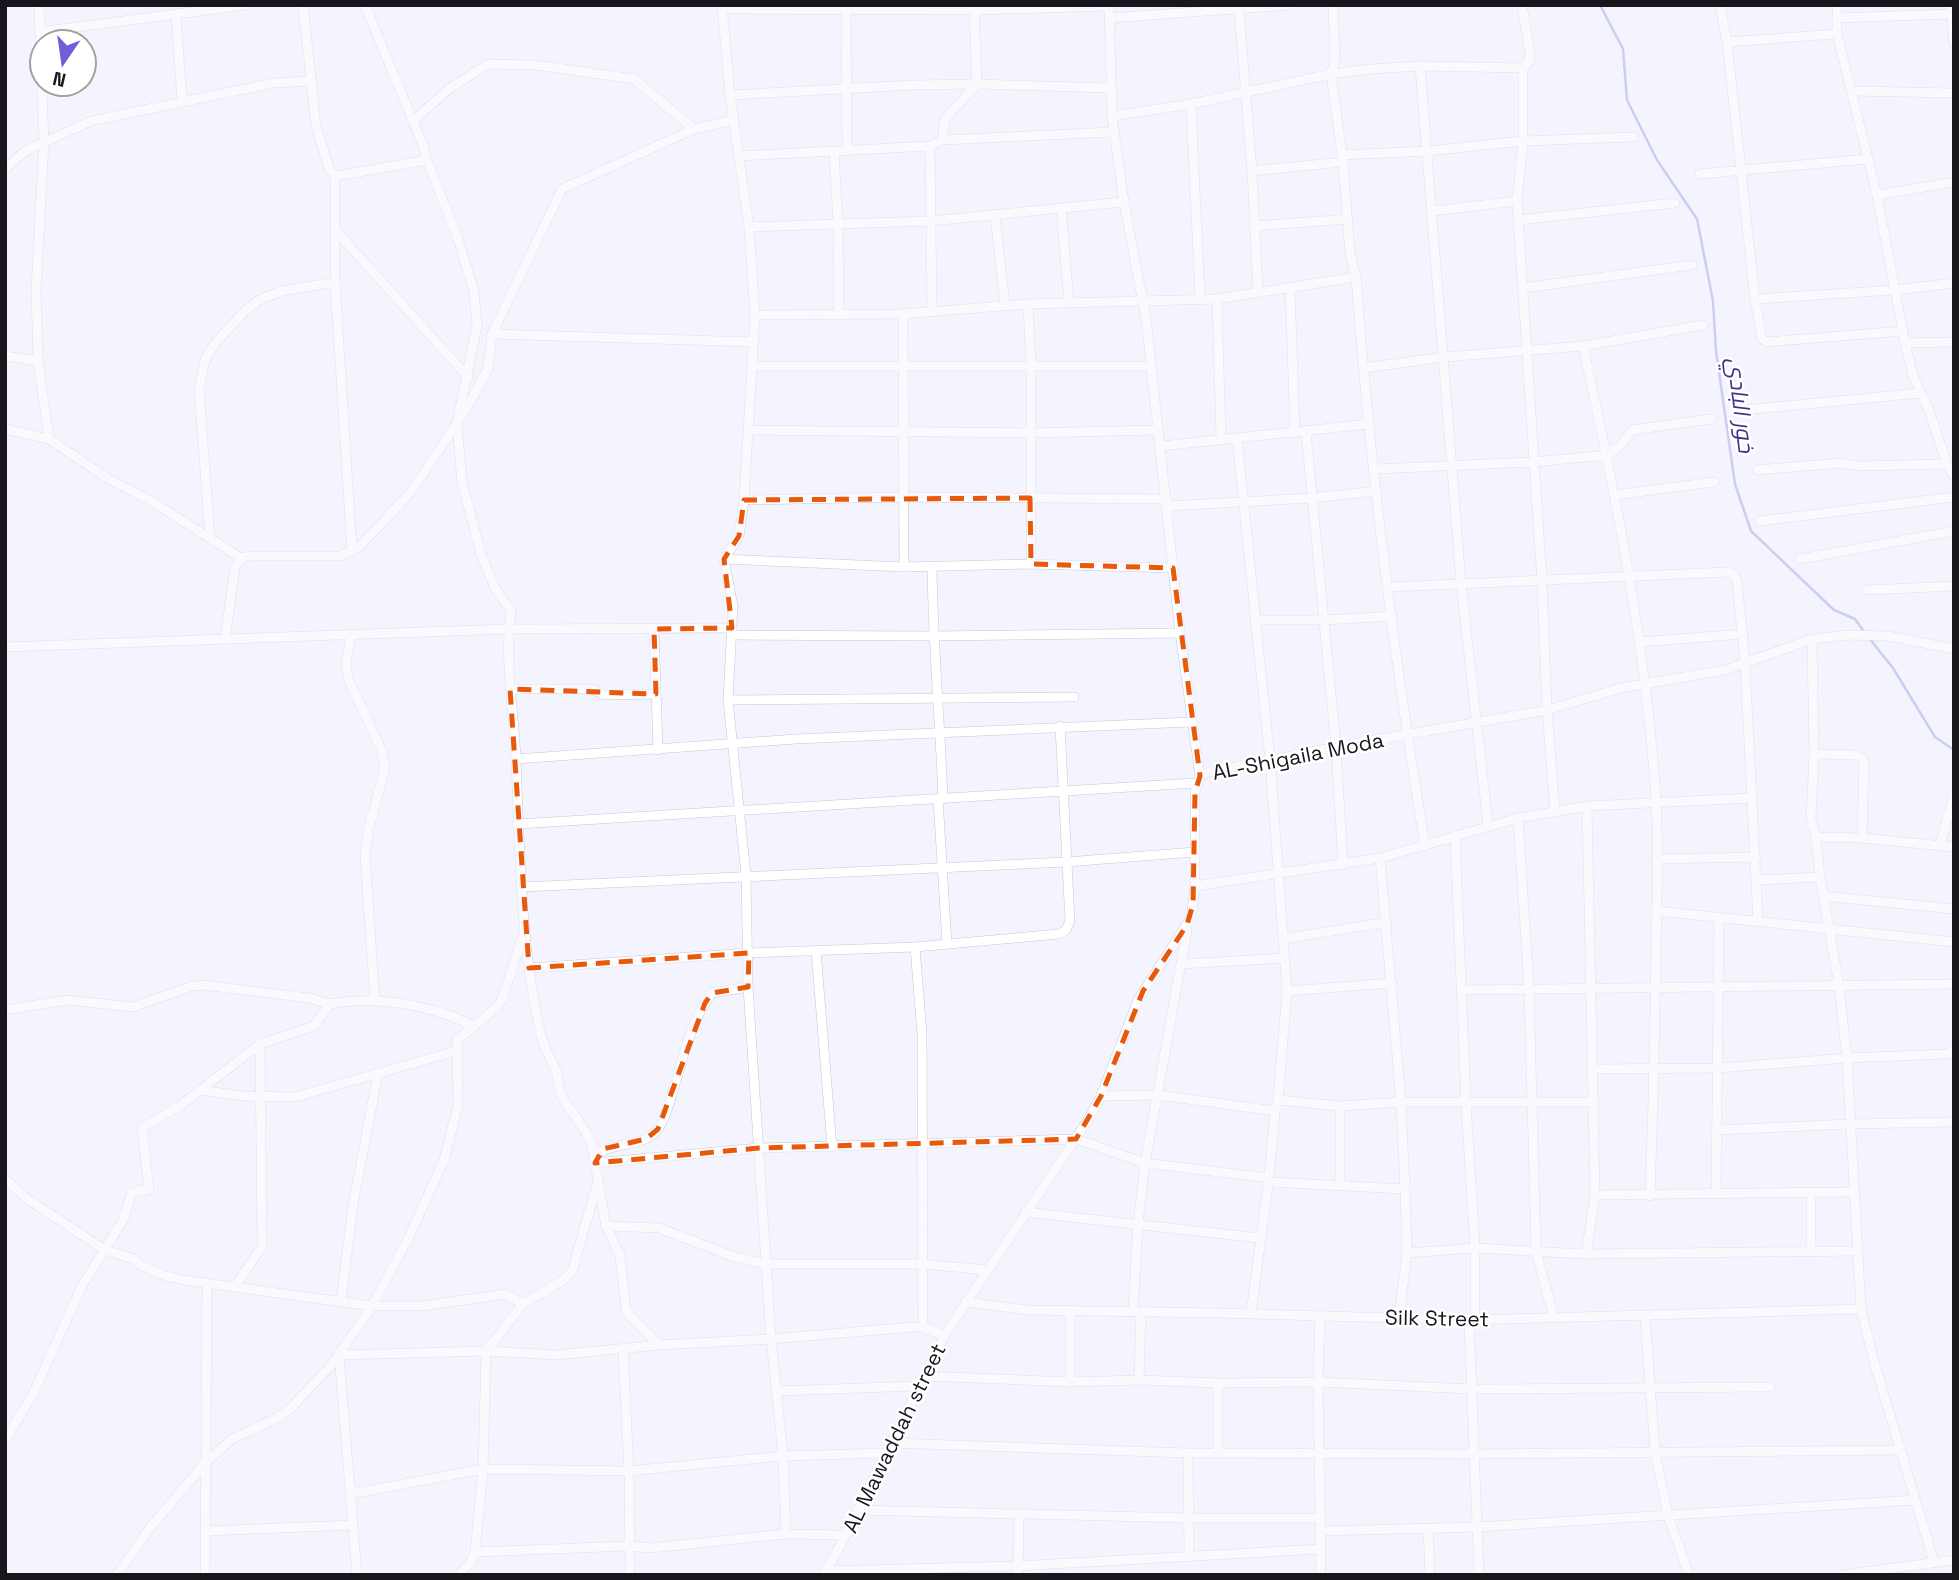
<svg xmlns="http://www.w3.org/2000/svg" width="1959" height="1580" font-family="'Space Grotesk',Cairo,sans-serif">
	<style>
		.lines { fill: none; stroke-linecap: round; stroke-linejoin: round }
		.stream { stroke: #a19be3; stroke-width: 2.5 }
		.minor-casing { stroke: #c7c7d7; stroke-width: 10 }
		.minor { stroke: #fff; stroke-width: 9 }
		.marked { fill: none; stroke: #e8590c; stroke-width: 5; stroke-dasharray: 14 9; stroke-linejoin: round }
		.labels { text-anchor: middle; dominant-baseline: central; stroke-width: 5; stroke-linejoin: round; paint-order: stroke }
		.street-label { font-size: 21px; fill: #17161c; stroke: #fff }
		.water-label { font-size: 23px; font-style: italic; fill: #423285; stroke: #fff }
	</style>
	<rect width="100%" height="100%" fill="#f4f4fe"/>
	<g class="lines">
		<g class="stream">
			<path d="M1600,5L1623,49L1627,100L1657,160L1697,219L1713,301L1716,351L1735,484L1751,531L1834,610L1855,619L1865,633"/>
			<path d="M1869,638L1893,668L1935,737L1954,750"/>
		</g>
		<defs>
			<g id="minor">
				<path d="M303,5L316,126L330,171L335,175H342L427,160"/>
				<path d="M365,5L423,145L427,160L458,239L474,291L477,326L457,423L462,482L481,554L495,588L511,611C504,660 514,710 516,760C520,851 520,945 541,1035C544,1049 553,1061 557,1074C559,1083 559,1092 564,1100C573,1115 586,1128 592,1145L606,1226L620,1255L626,1309L629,1315L659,1345"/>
				<path d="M722,5L730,95L749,227L755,315L744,500L739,536L724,559L733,606L728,700L746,875L748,987L771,1339L783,1456L786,1534"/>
				<path d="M846,5L847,150"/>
				<path d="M1109,5L1112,116L1124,202L1146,319L1180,633L1200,776"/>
				<path d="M1333,5L1335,60L1331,74L1343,162L1350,254L1356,277C1370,468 1394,658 1425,846"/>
				<path d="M1720,5L1727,42L1755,299L1762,339L1767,342L1903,331"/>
				<path d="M1837,5V34L1877,195L1905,343L1913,375L1930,413L1947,464L1954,476"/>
				<path d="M1951,5L1954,43"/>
				<path d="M722,9L974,10L1109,6"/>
				<path d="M1239,10L1252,171L1258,292"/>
				<path d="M176,14L182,101"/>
				<path d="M1110,18L1290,5"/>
				<path d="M1837,18L1951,14"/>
				<path d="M39,32L245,5"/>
				<path d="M1727,42L1837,34"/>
				<path d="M1420,66L1461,583L1488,825"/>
				<path d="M1523,68V141L1517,201L1542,582L1547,710L1555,812"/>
				<path d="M1852,91L1954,93"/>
				<path d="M730,95L913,85L977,84L1109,88"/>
				<path d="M1191,104L1200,298"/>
				<path d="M1112,116L1191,104L1331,74L1371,69L1420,66L1523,68L1529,61L1530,53L1522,5"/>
				<path d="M413,121L450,88L488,64L536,65L634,79L694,129"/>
				<path d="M942,140L945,119L977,84L974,7"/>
				<path d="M930,146L932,311"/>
				<path d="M834,152L838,223L839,314"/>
				<path d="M1342,155L1428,151L1523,141L1633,137"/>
				<path d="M740,156L930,146L942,140L1114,132"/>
				<path d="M5,169L25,151L91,121L273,83L312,81"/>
				<path d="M1252,171L1343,162"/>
				<path d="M1700,174L1868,159"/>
				<path d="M335,175V282L352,551"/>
				<path d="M1877,195L1954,182"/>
				<path d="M1061,208L1069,302"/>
				<path d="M1433,211L1517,201"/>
				<path d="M995,215L1005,306"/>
				<path d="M1518,220L1675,203"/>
				<path d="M1254,226L1348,219"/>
				<path d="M749,227L930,221L1124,202"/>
				<path d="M336,231L468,377"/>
				<path d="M1290,288L1295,433"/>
				<path d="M1523,288L1692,265"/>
				<path d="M1217,299L1221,438"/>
				<path d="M1755,299L1895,290L1954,283"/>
				<path d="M1028,304L1031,367V564"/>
				<path d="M903,314L904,567"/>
				<path d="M755,315L903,314L1028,304L1217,299L1356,277"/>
				<path d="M492,334L754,342"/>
				<path d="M1905,343L1954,342"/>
				<path d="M1583,346C1616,496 1646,646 1656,799C1659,848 1657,898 1656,947C1655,1030 1653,1113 1650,1196"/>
				<path d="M5,356L38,361L49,439"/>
				<path d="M38,361L36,289L44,143L39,5"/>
				<path d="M752,366H1151"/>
				<path d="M1363,368L1445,357L1583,346L1703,325"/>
				<path d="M1744,410L1921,393"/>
				<path d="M5,429L49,439L107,478L153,502L241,558"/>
				<path d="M749,430L1031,433L1158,430"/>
				<path d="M1306,432L1336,747L1343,865"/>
				<path d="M1237,438L1270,760L1287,991L1278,1100L1275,1111L1269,1178L1251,1313"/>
				<path d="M1161,446L1369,424"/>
				<path d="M1375,469L1534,462L1607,455L1620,446L1632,430L1711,419"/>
				<path d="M1757,470L1841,463L1858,466L1947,464"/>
				<path d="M1614,495L1714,482"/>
				<path d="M744,500L902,497L1167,499"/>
				<path d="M1168,506L1312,498L1377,491"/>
				<path d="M1760,521L1954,497"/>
				<path d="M210,538L199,389L205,360L215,343L246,310L259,300L282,291L335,282"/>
				<path d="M724,559L904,567L1031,564L1173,568"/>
				<path d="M1800,559L1954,531"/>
				<path d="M932,567C933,644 940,721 943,799"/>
				<path d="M1389,587L1727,572L1734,575L1737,581L1745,663L1758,921"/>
				<path d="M1867,590L1954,586"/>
				<path d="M1255,620H1325L1392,616"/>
				<path d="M654,629L658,750"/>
				<path d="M351,635L346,663L348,678L382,751L385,768L368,831L365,856L375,1001"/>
				<path d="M731,635L932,636L1180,633"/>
				<path d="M225,639L235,567L241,558L250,556H340L359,547L411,492L465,411L488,369L492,334L562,189L694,129L734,120"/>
				<path d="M1812,639L1814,754L1811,819L1816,837L1820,877L1839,985L1847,1058L1861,1309L1875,1365L1934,1562"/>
				<path d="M1639,642L1743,634"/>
				<path d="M5,647L509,629L732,628"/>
				<path d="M510,689H593L604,695L656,694"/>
				<path d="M728,700L1074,697"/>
				<path d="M1814,754L1856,755L1864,760L1862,838"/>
				<path d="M516,759L796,739L1191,722"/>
				<path d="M938,799L947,944"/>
				<path d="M1518,818L1529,989L1536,1251L1554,1318"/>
				<path d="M517,824L1196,783"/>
				<path d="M1455,835L1466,1103L1475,1248V1320"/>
				<path d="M1816,837L1862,838L1954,847"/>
				<path d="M1940,846L1954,795"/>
				<path d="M1380,858L1401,1102L1405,1189L1407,1253L1399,1317"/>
				<path d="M1656,859L1756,857"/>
				<path d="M1756,880L1820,877"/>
				<path d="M1195,886L1380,858L1518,818L1587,806L1752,798"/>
				<path d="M522,887L1066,862L1195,852"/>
				<path d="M1823,896L1954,909"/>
				<path d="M1657,911L1954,942"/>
				<path d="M1283,939L1387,922"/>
				<path d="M915,947L922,1034L923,1327"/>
				<path d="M816,951L832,1147"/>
				<path d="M1182,964L1283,958"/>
				<path d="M529,968L749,953L915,947L1059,934L1066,930L1070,921L1060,726"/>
				<path d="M1462,990L1954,984"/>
				<path d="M1287,991L1392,983"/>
				<path d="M5,1010L67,1000L133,1007L192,986L203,985L309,998L330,1004"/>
				<path d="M1592,1069L1719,1068L1847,1058L1948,1054L1954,1050"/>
				<path d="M199,1090L243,1096L295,1097L456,1051"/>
				<path d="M1101,1096L1158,1095L1275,1111"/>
				<path d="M1278,1100L1340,1106L1401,1102H1594"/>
				<path d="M1340,1106V1186"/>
				<path d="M1717,1130L1851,1124L1954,1122"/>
				<path d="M594,1156C612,1142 640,1147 654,1133C664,1124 668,1107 672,1094C683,1060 690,1021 712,993L748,987"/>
				<path d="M595,1163L759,1148L1076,1139L1145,1163L1269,1178"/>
				<path d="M5,1179L26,1198L105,1250L134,1259L140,1265L163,1275L183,1280L372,1306H422L506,1294L523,1304"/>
				<path d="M1268,1182L1405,1189"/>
				<path d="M1811,1192V1251"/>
				<path d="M1716,1193L1719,918"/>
				<path d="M1595,1195L1853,1192"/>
				<path d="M1025,1212L1260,1238"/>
				<path d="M606,1226L659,1228L732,1256L766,1264H922L987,1270"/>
				<path d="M1407,1253L1475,1248L1586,1254L1858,1251"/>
				<path d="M1586,1254L1595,1195L1587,806"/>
				<path d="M234,1287L262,1247L260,1044"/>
				<path d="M341,1301L353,1205L378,1073"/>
				<path d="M965,1302L1028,1310L1219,1313L1469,1320L1861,1309"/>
				<path d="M1070,1311V1382"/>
				<path d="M1133,1312L1138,1223L1145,1163L1187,930"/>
				<path d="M1320,1315L1318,1382L1321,1575"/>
				<path d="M1645,1316L1655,1452L1668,1515L1689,1575"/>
				<path d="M1469,1320L1479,1575"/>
				<path d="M623,1349L629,1471L630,1575"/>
				<path d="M924,1376L1070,1382L1139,1380L1218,1383L1318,1382L1472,1389L1770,1387"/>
				<path d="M1139,1380L1141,1312"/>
				<path d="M778,1391L918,1386"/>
				<path d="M5,1440L33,1394L82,1286L123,1220L132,1193L149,1189L142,1128L181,1105L260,1044L314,1026L330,1004C377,995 431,1005 474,1026"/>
				<path d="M891,1443L1188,1453L1475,1454L1900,1450"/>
				<path d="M1188,1453L1189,1555"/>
				<path d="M1218,1453V1383"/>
				<path d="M351,1494L483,1469L629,1471L783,1456L885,1453"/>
				<path d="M858,1510L1188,1518H1321"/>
				<path d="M1428,1529L1430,1575"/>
				<path d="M205,1531L353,1525"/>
				<path d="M1322,1531L1477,1527L1915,1500"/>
				<path d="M475,1552L628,1546L651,1548L786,1534L846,1535"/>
				<path d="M826,1571L1017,1566L1321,1549"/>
				<path d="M117,1575L149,1529L205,1463L232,1439L277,1418L290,1409L332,1364L372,1306L409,1237L444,1160L458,1105L457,1040L497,1007L502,1000L524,933"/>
				<path d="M205,1575L207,1284"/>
				<path d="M357,1575L339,1355L486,1351L556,1355L659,1345L771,1339L913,1327H923L944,1336"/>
				<path d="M458,1575L469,1565L475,1552L483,1469L486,1351L523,1304L562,1281L572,1271L597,1185"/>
				<path d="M824,1575L846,1535L944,1336L1088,1120L1101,1096L1138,1000L1191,918L1195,886V792L1200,776L1209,772L1336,747L1547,710L1621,688L1725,670L1812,639L1848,635L1888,636L1954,649"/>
				<path d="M1018,1575L1019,1515"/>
				<path d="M1842,1575L1954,1560"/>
			</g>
		</defs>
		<use href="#minor" class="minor-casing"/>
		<use href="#minor" class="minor"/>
	</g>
	<path d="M0 0H1959V1580H0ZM1030,498L1031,564L1173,568L1200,776L1195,792L1193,904L1187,925L1143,991L1101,1096L1076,1139L759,1148L595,1163L603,1149L646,1139L658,1129L705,1003L712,993L748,987L749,953L529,968L510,689L656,694L654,629L732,628L724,559L739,536L744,500Z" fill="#f4f4fe" fill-opacity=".55" fill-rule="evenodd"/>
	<path class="marked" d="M1030,498L1031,564L1173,568L1200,776L1195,792L1193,904L1187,925L1143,991L1101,1096L1076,1139L759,1148L595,1163L603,1149L646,1139L658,1129L705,1003L712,993L748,987L749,953L529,968L510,689L656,694L654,629L732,628L724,559L739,536L744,500Z"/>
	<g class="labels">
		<g class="street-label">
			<text transform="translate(1298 756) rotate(-11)">AL-Shigaila Moda</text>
			<text transform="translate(1437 1318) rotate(1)">Silk Street</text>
			<text transform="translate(894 1438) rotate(-64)">AL Mawaddah street</text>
		</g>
		<g class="water-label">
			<text transform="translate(1741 405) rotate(83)">خور البادي</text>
		</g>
	</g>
	<rect width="1959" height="1580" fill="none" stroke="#17161c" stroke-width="14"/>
	<g transform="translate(63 63) rotate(193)"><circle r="33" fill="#ffffff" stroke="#a2a2a4" stroke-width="2"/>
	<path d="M0-5L12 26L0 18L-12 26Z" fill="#735dd7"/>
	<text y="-10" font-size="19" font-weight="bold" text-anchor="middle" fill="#17161c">N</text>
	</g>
</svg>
